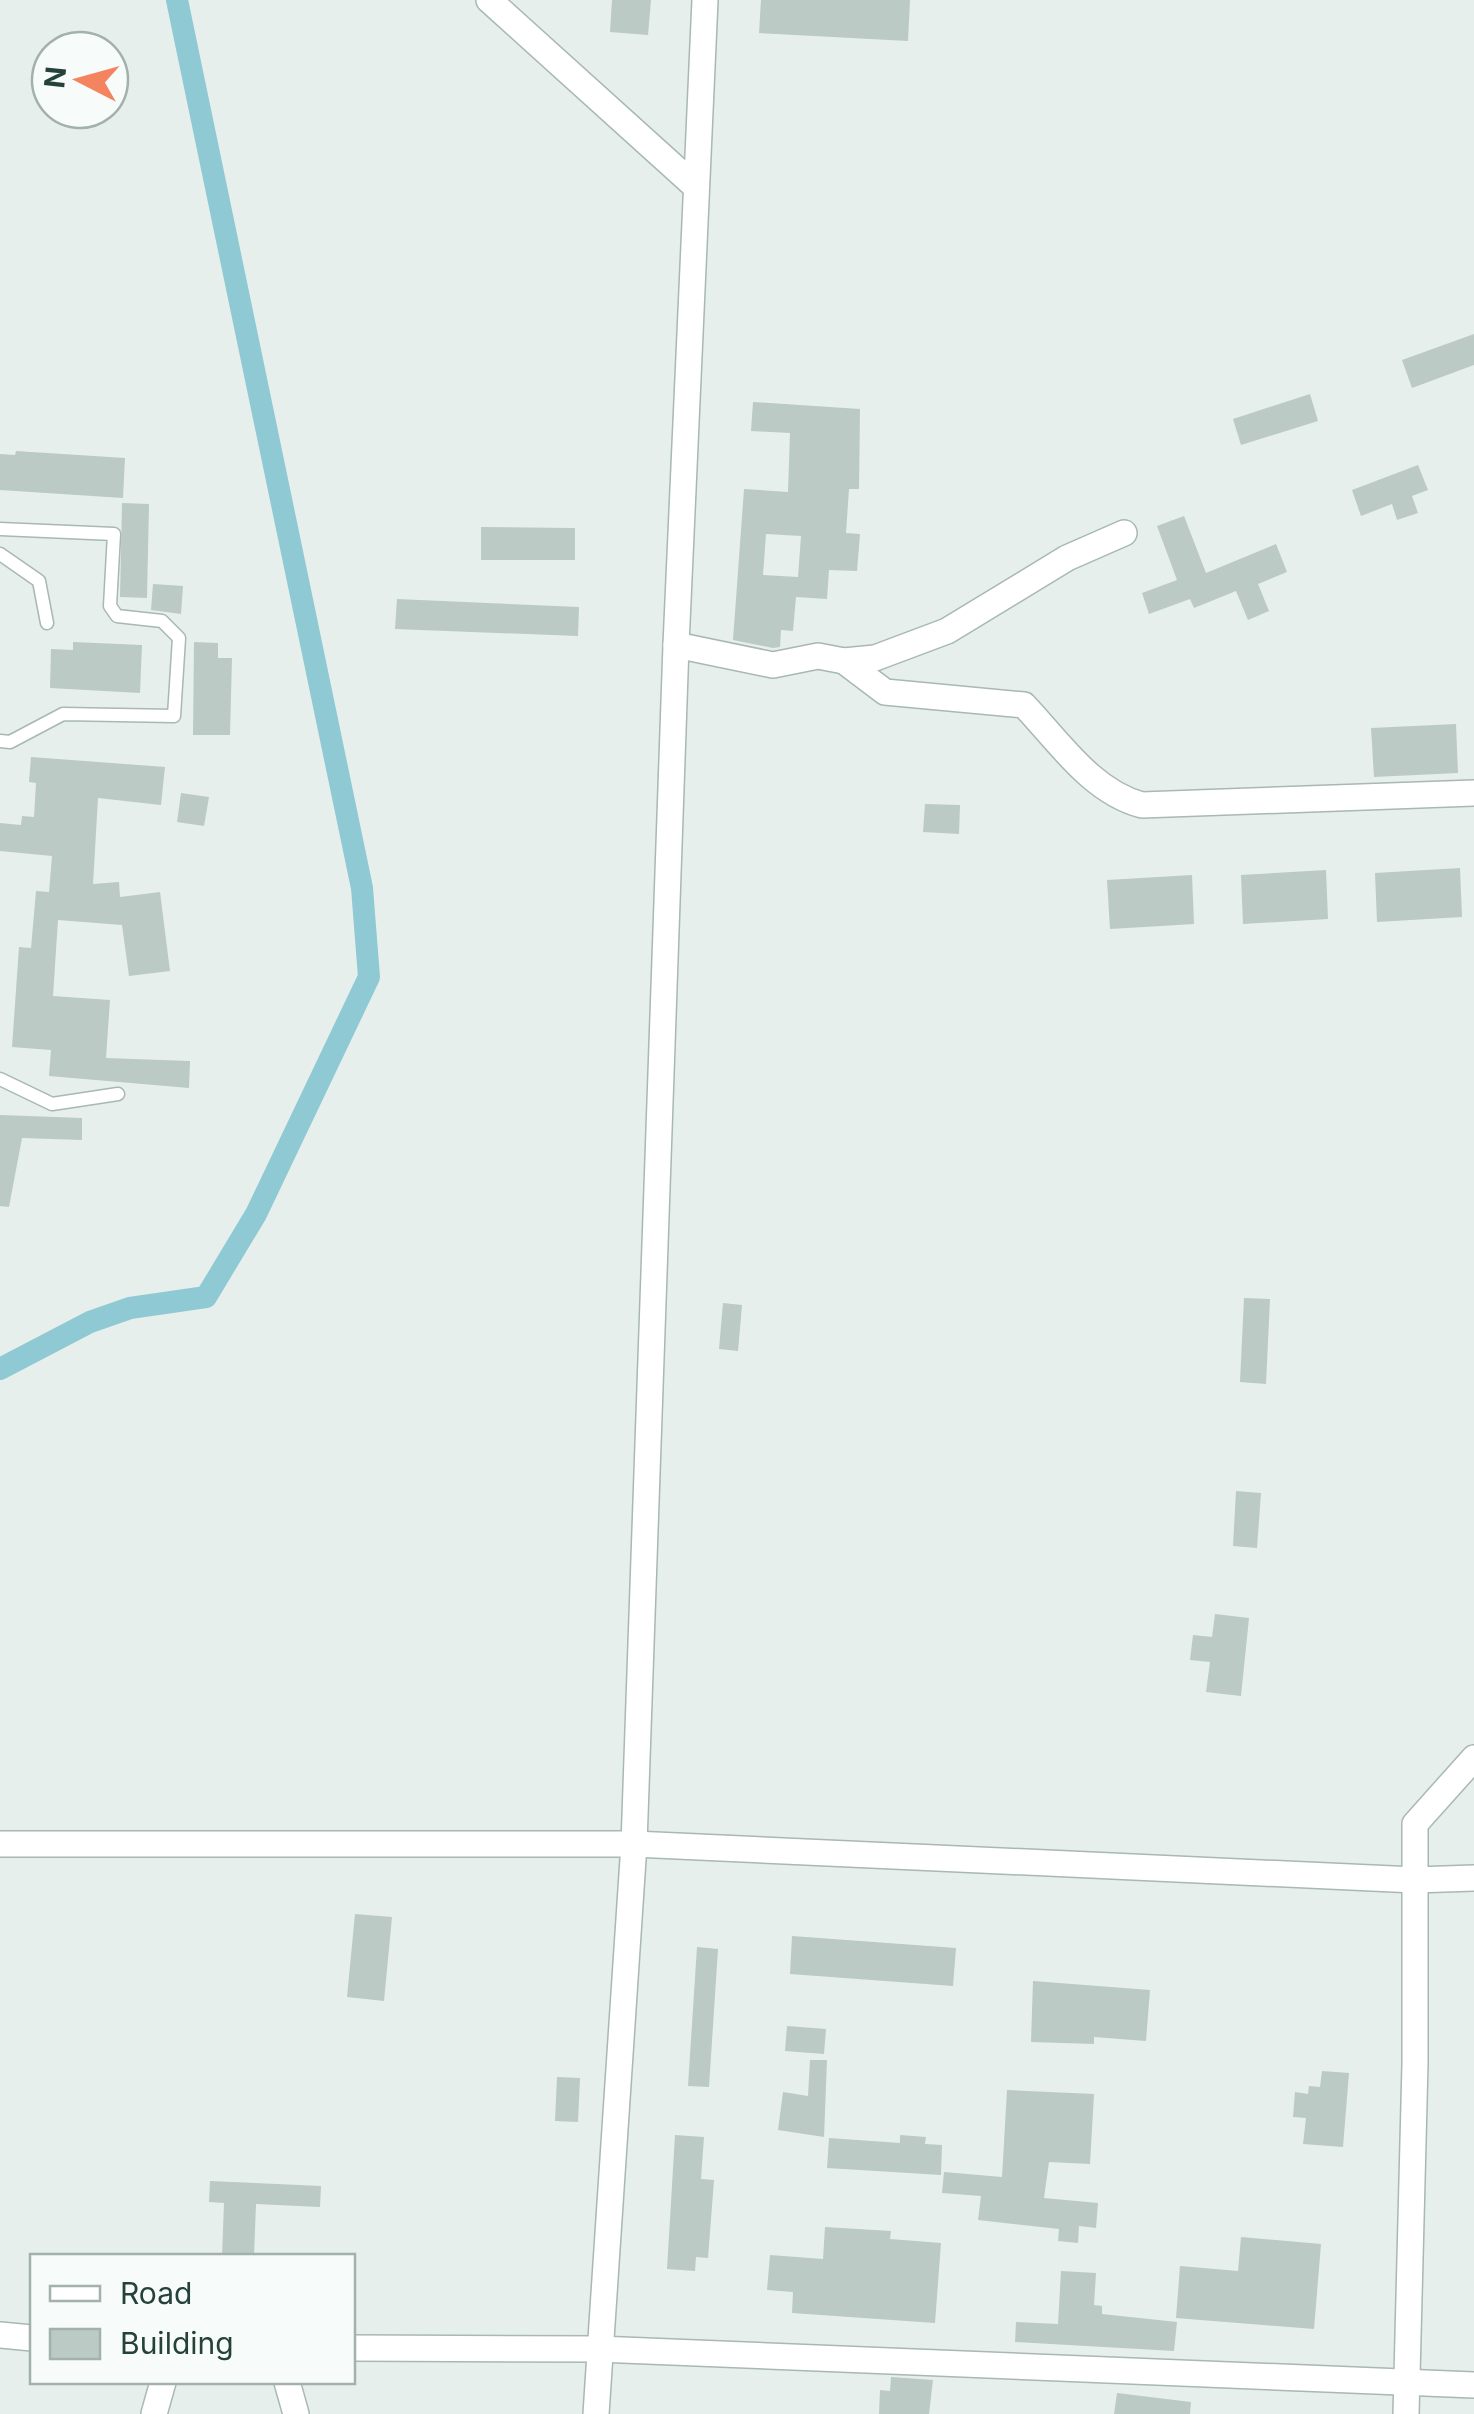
<svg xmlns="http://www.w3.org/2000/svg" width="1474" height="2414" font-family="Inter,sans-serif">
	<style>
		.lines { fill: none; stroke-linecap: round; stroke-linejoin: round }
		.canal { stroke: #8ec9d4; stroke-width: 22 }
		.building { fill: #bbcac4; fill-rule: evenodd }
		.lane-casing { stroke: #a8b8b2; stroke-width: 15 }
		.street-casing { stroke: #a8b8b2; stroke-width: 28 }
		.lane { stroke: #fff; stroke-width: 12 }
		.street { stroke: #fff; stroke-width: 25 }
	</style>
	<rect width="100%" height="100%" fill="#e6efeb"/>
	<g class="lines">
		<path class="canal" d="M0,1369L90,1322L130,1308L206,1297L256,1214L369,977L362,888L177,0"/>
	</g>
	<g class="building">
		<path d="M612,0H651L648,35L610,32Z"/>
		<path d="M761,0H910L908,41L759,33Z"/>
		<path d="M1474,334V365L1412,388L1402,360Z"/>
		<path d="M1310,394L1318,421L1241,445L1233,419Z"/>
		<path d="M753,402L860,409L859,489H849L846,533L860,534L857,571L829,570L827,599L796,597L793,631L781,630L780,647L773,648L733,640L744,489L788,492L790,433L751,431ZM766,534L801,536L798,577L763,575Z"/>
		<path d="M16,451L125,458L123,498L0,490V454L15,455Z"/>
		<path d="M1418,465L1428,490L1412,496L1418,513L1397,520L1392,504L1361,516L1352,490Z"/>
		<path d="M122,503L149,504L147,598L120,597Z"/>
		<path d="M1184,516L1206,573L1276,544L1287,572L1258,584L1269,611L1248,620L1236,591L1194,608L1190,599L1149,614L1142,593L1177,580L1157,526Z"/>
		<path d="M481,527L575,528V560H481Z"/>
		<path d="M153,584L183,586L181,614L151,610Z"/>
		<path d="M397,599L579,607L578,636L395,629Z"/>
		<path d="M73,642L142,645L140,693L50,688L51,649L73,650Z"/>
		<path d="M194,642L218,643V658H232L230,735H193Z"/>
		<path d="M1456,724L1458,773L1374,777L1371,728Z"/>
		<path d="M31,757L165,767L161,805L98,798L93,884L119,882L120,897L160,892L170,971L129,976L122,925L58,920L53,996L110,1000L106,1058L190,1061L189,1088L49,1076L51,1050L12,1047L19,947L31,948L36,891L49,892L52,856L0,851V823L21,825L22,816L34,817L36,783L29,782Z"/>
		<path d="M181,793L209,797L204,826L177,822Z"/>
		<path d="M925,804L960,805L959,834L923,832Z"/>
		<path d="M1460,868L1462,917L1377,922L1375,873Z"/>
		<path d="M1326,870L1328,919L1243,924L1241,875Z"/>
		<path d="M1192,875L1194,924L1110,929L1107,880Z"/>
		<path d="M0,1115L82,1118V1140L22,1138L9,1207L0,1206Z"/>
		<path d="M1244,1298L1270,1299L1266,1384L1240,1382Z"/>
		<path d="M723,1303L742,1305L738,1351L719,1349Z"/>
		<path d="M1236,1491L1261,1493L1257,1548L1233,1546Z"/>
		<path d="M1215,1614L1249,1618L1241,1696L1206,1692L1210,1662L1190,1660L1193,1635L1212,1637Z"/>
		<path d="M355,1914L392,1917L384,2001L347,1997Z"/>
		<path d="M792,1936L956,1948L953,1986L790,1974Z"/>
		<path d="M697,1947L718,1949L709,2087L688,2086Z"/>
		<path d="M1033,1981L1150,1990L1146,2041L1094,2037V2044L1031,2042Z"/>
		<path d="M787,2026L826,2029L824,2054L785,2051Z"/>
		<path d="M810,2060H827L824,2137L778,2130L783,2092L808,2096Z"/>
		<path d="M1322,2071L1349,2073L1343,2147L1303,2144L1306,2118L1293,2117L1295,2092L1308,2094L1309,2086L1320,2087Z"/>
		<path d="M557,2077L580,2078L578,2122L555,2121Z"/>
		<path d="M1007,2090L1094,2094L1090,2164L1049,2162L1044,2198L1098,2203L1096,2228L1079,2226L1078,2243L1058,2241L1059,2229L978,2220L981,2196L942,2193L944,2172L1002,2177Z"/>
		<path d="M675,2135L704,2137L701,2179L714,2180L708,2258L696,2257L695,2271L667,2269Z"/>
		<path d="M900,2135L926,2137L925,2144L942,2145L941,2175L827,2168L829,2138L900,2143Z"/>
		<path d="M210,2181L321,2186L320,2207L256,2204L254,2256H222L224,2203L209,2202Z"/>
		<path d="M825,2227L891,2231L890,2239L941,2243L935,2323L792,2313L793,2292L767,2290L770,2255L823,2259Z"/>
		<path d="M1241,2237L1321,2244L1314,2329L1176,2318L1180,2266L1238,2271Z"/>
		<path d="M1061,2271L1096,2273L1094,2305L1102,2306V2314L1177,2322L1174,2351L1015,2342L1016,2322L1058,2324Z"/>
		<path d="M891,2377L933,2380L929,2414H879L880,2390L890,2391Z"/>
		<path d="M1117,2393L1191,2402L1190,2414H1114Z"/>
	</g>
	<g class="lines">
		<defs>
			<g id="lane">
				<path d="M0,529L114,534L110,606L117,616L162,621L179,638L174,716L63,714L10,742L0,741"/>
				<path d="M0,554L39,581L47,623"/>
				<path d="M0,1079L52,1104L118,1094"/>
			</g>
			<g id="street">
				<path d="M489,0L695,186"/>
				<path d="M676,645L773,665L818,656L844,661L875,658L947,631L1067,558L1124,533"/>
				<path d="M844,661L885,692L1024,705C1059,742 1092,792 1142,805L1474,793"/>
				<path d="M0,1844H634L1415,1880L1474,1878"/>
				<path d="M0,2335L32,2338"/>
				<path d="M352,2348L598,2349L1474,2385"/>
				<path d="M287,2382L296,2414"/>
				<path d="M154,2414L163,2382"/>
				<path d="M596,2414L634,1844L676,645L705,0"/>
				<path d="M1406,2414L1415,2064V1824L1474,1758"/>
			</g>
		</defs>
		<use href="#lane" class="lane-casing"/>
		<use href="#street" class="street-casing"/>
		<use href="#lane" class="lane"/>
		<use href="#street" class="street"/>
	</g>
	<rect x="30" y="2254" width="325" height="130" fill="#f7fbf9" stroke="#a3b1ad" stroke-width="2.5"/>
	<rect x="50" y="2286" width="50" height="15" fill="#ffffff" stroke="#a3b1ad" stroke-width="2.5"/>
	<text x="120" y="2304" font-size="30" fill="#24423a">Road</text>
	<rect x="50" y="2329" width="50" height="30" fill="#bbcac4" stroke="#a3b1ad" stroke-width="2.5"/>
	<text x="120" y="2354" font-size="30" fill="#24423a">Building</text>
	<g transform="translate(80 80) rotate(276)"><circle r="48" fill="#f7fbf9" stroke="#a3b1ad" stroke-width="2.5"/>
	<path d="M0-8L18 38L0 25L-18 38Z" fill="#f4845f"/>
	<text y="-15" font-size="28" font-weight="bold" text-anchor="middle" fill="#24423a">N</text>
	</g>
</svg>
